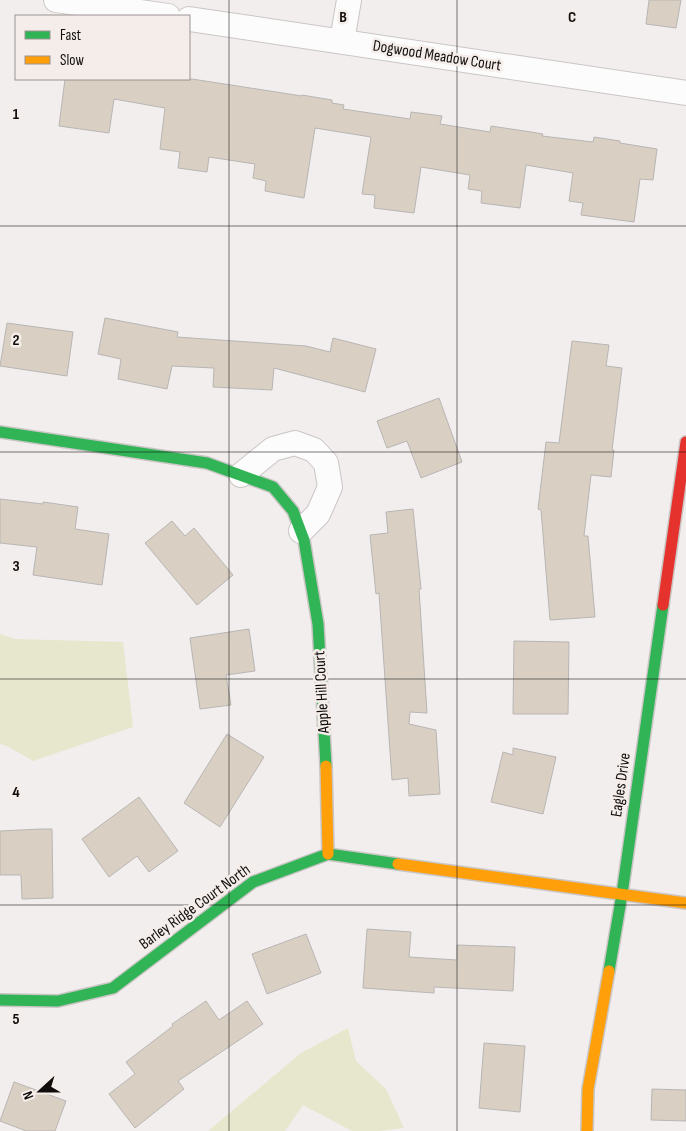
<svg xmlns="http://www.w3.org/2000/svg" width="686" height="1131" font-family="'Sofia Sans Condensed',sans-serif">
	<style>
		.green { fill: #e6e7cd }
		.building { fill: #d9d0c3; stroke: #b8b5b4 }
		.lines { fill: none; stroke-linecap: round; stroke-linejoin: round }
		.street-casing { stroke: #cac6c5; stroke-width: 26 }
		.fast-casing { stroke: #cac6c5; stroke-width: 14 }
		.slow-casing { stroke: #cac6c5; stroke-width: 14 }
		.jam-casing { stroke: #cac6c5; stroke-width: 14 }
		.street { stroke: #fdfcfc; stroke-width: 24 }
		.fast { stroke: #30b455; stroke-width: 11 }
		.slow { stroke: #ff9f0a; stroke-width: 11 }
		.jam { stroke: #e5322d; stroke-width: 11 }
		.grid { fill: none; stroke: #100d0c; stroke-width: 1; stroke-opacity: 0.55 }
		.labels { text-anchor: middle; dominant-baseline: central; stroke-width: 5; stroke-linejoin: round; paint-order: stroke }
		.street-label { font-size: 16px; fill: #100d0c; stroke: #f5edea }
		.grid-label { font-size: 16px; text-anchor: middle; font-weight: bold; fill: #100d0c; stroke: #f5edea; stroke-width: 5; stroke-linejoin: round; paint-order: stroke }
	</style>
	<rect width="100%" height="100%" fill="#f2eeed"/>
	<g class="green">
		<path d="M0,634L15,639L123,642L133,727L33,761L7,746L0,744Z"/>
		<path d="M348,1028L356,1061L386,1089L404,1128L379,1131H352L303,1105L285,1131H208L301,1053Z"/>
	</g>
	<g class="building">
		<path d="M649,0H681L676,28L646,24Z"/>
		<path d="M65,79H192L302,96V95L332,100V103L344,105L343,109L410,119L411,112L442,116L440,124L490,132L491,126L531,132L543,134L542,136L593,142L594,137L620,141V143L657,149L653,180L640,179L634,222L581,215L583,203L569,201L573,173L526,165L520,208L481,203L482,191L468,189L470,175L421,167L414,213L374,208L375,195L362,194L371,137L315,128L304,198L265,191L266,181L253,178L255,164L209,157L207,172L178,168L180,152L160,149L165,108L114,99L109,133L59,126Z"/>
		<path d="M105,318L178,332L177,337L306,346L330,352L333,338L376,349L365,392L274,368L272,390L213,387L214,368L172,366L167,389L118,379L121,359L98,354Z"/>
		<path d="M7,323L73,332L67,376L0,366Z"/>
		<path d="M572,341L609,345L606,366L622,368L612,450H614L611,477L591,475L584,536H588L595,617L550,620L541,510L538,509L546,442L559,443Z"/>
		<path d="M439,398L462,462L421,478L407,441L387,448L377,421Z"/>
		<path d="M0,499L43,504V502L78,507L75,529L109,534L102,585L33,575L37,547L0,543Z"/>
		<path d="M413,509L421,589H419L427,713L410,712L409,724L436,730L440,794L409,796L408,778L392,780L379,593L376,594L370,535L388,533L386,512Z"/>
		<path d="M172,521L185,536L194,528L233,575L197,605L145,543Z"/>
		<path d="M249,629L255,671L226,675L231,705L200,709L190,638Z"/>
		<path d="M514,641L569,642L568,714H513Z"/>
		<path d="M227,734L264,757L220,827L184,803Z"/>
		<path d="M513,748L556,757L543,814L491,802L503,752L513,755Z"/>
		<path d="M139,797L178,851L149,872L137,856L109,877L82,839Z"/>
		<path d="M41,829H52L53,898L22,899L21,875H0V831Z"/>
		<path d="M367,929L411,932L409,957L457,960V945L515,947L513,991L434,987V993L363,988Z"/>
		<path d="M306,934L321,973L267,994L252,954Z"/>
		<path d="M206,1001L219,1020L247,1001L263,1024L178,1081L184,1089L135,1128L109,1094L135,1074L126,1062L173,1026L172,1024Z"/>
		<path d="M484,1043L525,1046L520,1112L479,1108Z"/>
		<path d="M14,1082L66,1101L55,1131H26L0,1121Z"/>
		<path d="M652,1089L686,1090V1121L651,1120Z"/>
	</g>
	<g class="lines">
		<defs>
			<g id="street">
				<path d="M56,0L168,16"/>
				<path d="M189,19L686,93"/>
				<path d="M342,41L349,0"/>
				<path d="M241,475L273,449L295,443L314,450L326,463L330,487L318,514L301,531"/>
			</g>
			<g id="fast">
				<path d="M0,432L207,463L273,487L293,511L304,540L318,624L326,766"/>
				<path d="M609,971L622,894L663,605"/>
				<path d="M0,1000L58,1001L113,988L253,882L328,854L398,864"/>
			</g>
			<g id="slow">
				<path d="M326,766L328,854"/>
				<path d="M398,864L686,903"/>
				<path d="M587,1131L588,1089L609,971"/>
			</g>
			<path id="jam" d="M663,605L686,442"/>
		</defs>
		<use href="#street" class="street-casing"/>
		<use href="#fast" class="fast-casing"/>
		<use href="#slow" class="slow-casing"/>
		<use href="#jam" class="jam-casing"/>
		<use href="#street" class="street"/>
		<use href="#fast" class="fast"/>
		<use href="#slow" class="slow"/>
		<use href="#jam" class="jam"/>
	</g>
	<path class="grid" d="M229,0V1131M457,0V1131M0,226H686M0,452H686M0,679H686M0,905H686"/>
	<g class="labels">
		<g class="street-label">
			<text transform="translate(437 56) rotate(9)">Dogwood Meadow Court</text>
			<text transform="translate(322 692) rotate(-93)">Apple Hill Court</text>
			<text transform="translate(621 785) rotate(-82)">Eagles Drive</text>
			<text transform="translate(195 907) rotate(-36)">Barley Ridge Court North</text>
		</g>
	</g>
	<g class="grid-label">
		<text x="343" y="22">B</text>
		<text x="572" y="22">C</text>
		<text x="16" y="119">1</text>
		<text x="16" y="345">2</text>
		<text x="16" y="571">3</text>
		<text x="16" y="797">4</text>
		<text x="16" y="1024">5</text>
	</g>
	<rect x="15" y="15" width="175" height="65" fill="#f5edea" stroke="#999391"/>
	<rect x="25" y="31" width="25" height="8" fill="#30b455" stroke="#999391"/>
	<text x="60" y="40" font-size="15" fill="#100d0c">Fast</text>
	<rect x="25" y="56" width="25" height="8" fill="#ff9f0a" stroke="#999391"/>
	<text x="60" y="65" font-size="15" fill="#100d0c">Slow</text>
	<g transform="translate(40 1091) rotate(249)" stroke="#f5edea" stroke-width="4" paint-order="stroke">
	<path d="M0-4L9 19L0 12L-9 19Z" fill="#100d0c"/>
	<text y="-8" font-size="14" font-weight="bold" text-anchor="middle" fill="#100d0c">N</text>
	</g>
</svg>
